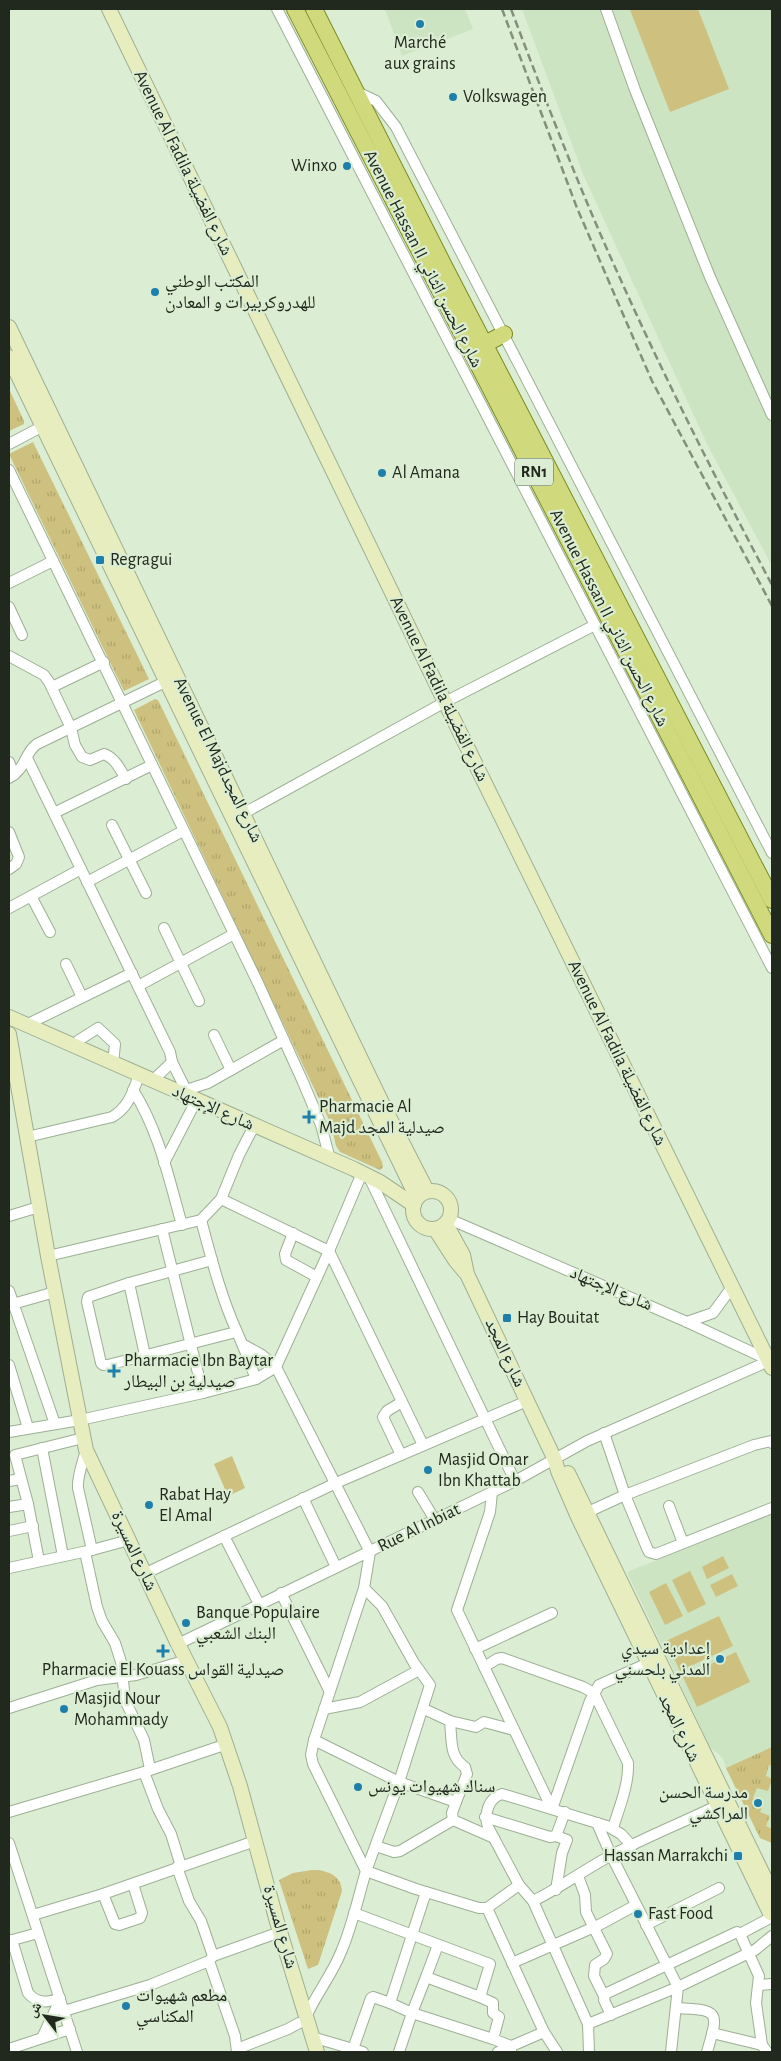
<svg xmlns="http://www.w3.org/2000/svg" width="781" height="2061" font-family="'Alegreya Sans','Noto Naskh Arabic',sans-serif">
	<style>
		.built { fill: #cde4c3 }
		.grass { fill: url(#grass-tufts) }
		.pitch { fill: #cec07e }
		.lines { fill: none; stroke-linecap: round; stroke-linejoin: round }
		.street-casing { stroke: #9daf95; stroke-width: 12 }
		.secondary-casing { stroke: #9daf95; stroke-width: 16 }
		.primary-casing { stroke: #7e8c23; stroke-width: 18 }
		.street { stroke: #fff; stroke-width: 10 }
		.secondary { stroke: #e7edbe; stroke-width: 14 }
		.primary { stroke: #d0da7c; stroke-width: 16 }
		.rail { stroke: #83907d; stroke-width: 2.5; stroke-dasharray: 8 4; stroke-linecap: butt }
		.poi-dot { fill: #1d7faa; stroke: #dbedd2; stroke-width: 2 }
		.labels { text-anchor: middle; dominant-baseline: central; stroke-width: 4.5; stroke-linejoin: round; paint-order: stroke }
		.shield { fill: #dbedd2; stroke: #596354; stroke-width: 1 }
		.shield-label { font-size: 16px; font-weight: bold; fill: #21281e }
		.poi-label { font-size: 18px; fill: #21281e; stroke: #dbedd2; text-anchor: start }
		.street-label { font-size: 18px; fill: #21281e; stroke: #dbedd2 }
	</style>
	<defs>
		<pattern id="grass-tufts" width="24" height="20" patternUnits="userSpaceOnUse" patternTransform="scale(1.25)"><rect width="24" height="20" fill="#cec07e"/><path d="M3 7l-1-3M5 7V3M7 7l1-3M15 17l-1-3M17 17v-4M19 17l1-3" fill="none" stroke="#b1a56c"/></pattern>
	</defs>
	<rect width="100%" height="100%" fill="#dbedd2"/>
	<g class="built">
		<path d="M385,9H465L473,29L402,56Z"/>
		<path d="M522,9H772V566L707,444L583,174Z"/>
		<path d="M772,1514V1843L760,1838L726,1768L723,1758L710,1747L627,1572Z"/>
	</g>
	<g class="grass">
		<path d="M9,389L24,421V424L9,431Z"/>
		<path d="M33,442L149,679L124,691L9,454Z"/>
		<path d="M155,699L158,700L382,1162L383,1167L380,1170L340,1152L336,1146L331,1124L134,710Z"/>
		<path d="M772,1747V1766L769,1765L766,1776L772,1779L768,1791L757,1788L753,1798L764,1802L760,1812L770,1816L766,1826L772,1829V1843L760,1838L726,1768Z"/>
		<path d="M312,1870C327,1870 341,1875 342,1891L318,1965L308,1969L279,1880L293,1873Z"/>
	</g>
	<g class="pitch">
		<path d="M632,9H698L729,89L670,112L630,10Z"/>
		<path d="M232,1456L245,1488L228,1496L214,1464Z"/>
		<path d="M723,1556L729,1568L707,1579L702,1567Z"/>
		<path d="M690,1571L706,1604L688,1613L672,1580Z"/>
		<path d="M732,1574L738,1586L716,1597L710,1585Z"/>
		<path d="M666,1583L683,1616L665,1625L649,1592Z"/>
		<path d="M719,1616L733,1646L680,1671L666,1641Z"/>
		<path d="M736,1652L750,1682L697,1707L683,1677Z"/>
	</g>
	<g class="lines">
		<defs>
			<g id="street">
				<path d="M277,9L772,968"/>
				<path d="M606,9L635,90L710,277L772,415"/>
				<path d="M357,92L376,101L396,127L772,853"/>
				<path d="M9,444L47,424"/>
				<path d="M9,470L258,983L303,1082L321,1125L330,1159"/>
				<path d="M9,583L53,561"/>
				<path d="M9,607L22,635"/>
				<path d="M9,656L44,675L49,682L71,728L75,745L82,757L90,760L104,754C115,758 120,769 126,779"/>
				<path d="M52,687L104,662"/>
				<path d="M27,758L170,1052L172,1062L152,1081"/>
				<path d="M9,762L14,775"/>
				<path d="M9,778C27,768 24,753 37,744L171,679"/>
				<path d="M54,813L152,765"/>
				<path d="M237,817L445,702L595,625"/>
				<path d="M112,825L146,893"/>
				<path d="M9,832L19,857L16,864L9,869"/>
				<path d="M87,882L183,831"/>
				<path d="M31,896L50,932"/>
				<path d="M9,908L81,869"/>
				<path d="M164,928L199,1001"/>
				<path d="M66,964L82,997"/>
				<path d="M138,986L234,934"/>
				<path d="M26,1025L132,973"/>
				<path d="M214,1035L231,1070"/>
				<path d="M73,1046L79,1040L98,1028L115,1044L113,1064"/>
				<path d="M172,1062L186,1090L185,1096"/>
				<path d="M133,1090C159,1131 169,1179 182,1225"/>
				<path d="M186,1090L208,1083L284,1040"/>
				<path d="M27,1137L112,1117C129,1107 132,1093 139,1076"/>
				<path d="M164,1163L196,1101"/>
				<path d="M369,1177L515,1481"/>
				<path d="M221,1199L329,1251L423,1445"/>
				<path d="M9,1216L39,1207"/>
				<path d="M449,1219L687,1322L771,1361"/>
				<path d="M201,1220C211,1257 221,1297 237,1332C244,1348 250,1363 256,1379"/>
				<path d="M162,1229L203,1393"/>
				<path d="M293,1233L285,1254L286,1260L317,1277"/>
				<path d="M48,1256L201,1220L221,1199L239,1155L254,1126"/>
				<path d="M212,1260L129,1283L88,1297L87,1302L101,1363L103,1365H108L236,1332"/>
				<path d="M129,1283L145,1355"/>
				<path d="M9,1291L55,1424"/>
				<path d="M9,1305L55,1292"/>
				<path d="M687,1322L713,1313L732,1287"/>
				<path d="M244,1345L262,1355L276,1367L370,1552L364,1588L314,1740L311,1755L313,1764L366,1871C358,1898 352,1927 341,1952C332,1975 316,1994 306,2017"/>
				<path d="M9,1365L28,1428"/>
				<path d="M9,1432L80,1420L203,1393L256,1379L276,1367L329,1251L362,1173"/>
				<path d="M604,1433L625,1495L647,1548L649,1552L656,1554L772,1508"/>
				<path d="M42,1448L63,1556"/>
				<path d="M86,1450C83,1462 77,1476 78,1488L92,1550"/>
				<path d="M401,1455L383,1417L387,1411L402,1402"/>
				<path d="M9,1481L21,1479"/>
				<path d="M418,1492L435,1520"/>
				<path d="M492,1492L490,1512L457,1610L552,1809"/>
				<path d="M303,1498L336,1567"/>
				<path d="M669,1506L683,1543"/>
				<path d="M9,1507L28,1504"/>
				<path d="M588,1512L625,1495L754,1445L771,1441L772,1443"/>
				<path d="M9,1531L33,1526"/>
				<path d="M224,1536L259,1604"/>
				<path d="M85,1552L97,1607L102,1621L115,1643L121,1662L125,1700L144,1740L150,1769"/>
				<path d="M39,1561L28,1504L15,1455L83,1438"/>
				<path d="M9,1568L92,1550L129,1540"/>
				<path d="M144,1574L336,1483L527,1401"/>
				<path d="M364,1588L382,1606L414,1663L430,1685L399,1782L366,1871L416,1889L479,1908H487L519,1885"/>
				<path d="M281,1593L329,1690"/>
				<path d="M178,1644L515,1481L587,1441L769,1361"/>
				<path d="M475,1649L552,1613"/>
				<path d="M484,1667L497,1659L502,1658L583,1687L594,1693L628,1763C629,1785 619,1808 613,1828"/>
				<path d="M9,1708L97,1680L136,1675L187,1660"/>
				<path d="M324,1709L360,1702L419,1670"/>
				<path d="M424,1709L450,1721C452,1739 449,1757 465,1767L467,1774L456,1802"/>
				<path d="M450,1721L476,1727L484,1722L514,1730"/>
				<path d="M314,1740L399,1782L456,1802L452,1813L453,1820L494,1838"/>
				<path d="M144,1772L158,1809L171,1834L181,1866"/>
				<path d="M552,1809L590,1701L599,1685L648,1663"/>
				<path d="M9,1812L144,1772L227,1744"/>
				<path d="M485,1817L550,1837L556,1836L565,1812"/>
				<path d="M597,1823L611,1855L678,1987L671,2052"/>
				<path d="M556,1836L567,1840L562,1853L556,1890"/>
				<path d="M9,1843L77,2052"/>
				<path d="M376,1846L394,1852L400,1851L453,1820"/>
				<path d="M632,1846L621,1834L607,1826L502,1794C488,1798 484,1814 488,1827L519,1885L533,1901C560,1888 585,1869 612,1855C648,1836 686,1821 723,1803"/>
				<path d="M177,1867L189,1901L201,1921L213,1956L209,1961L235,2036L237,2052"/>
				<path d="M578,1876L585,1895L586,1912L607,1954L604,1959L595,1965L594,1976L604,1996"/>
				<path d="M426,1892L390,2003L412,2013L426,1977"/>
				<path d="M103,1894L115,1924L119,1925L140,1918L142,1913L133,1884"/>
				<path d="M533,1901L588,2024L589,2052"/>
				<path d="M487,1908L544,2032L557,2052"/>
				<path d="M354,1913L490,1964L480,1997L493,2003V2013L499,2017L493,2039L511,2046V2052"/>
				<path d="M33,1915L103,1894L255,1841"/>
				<path d="M646,1925L719,1888"/>
				<path d="M740,1934L770,1918"/>
				<path d="M12,1940L28,1993C37,2004 48,2003 60,1998"/>
				<path d="M9,1941L38,1933"/>
				<path d="M438,1945L426,1977L480,1997"/>
				<path d="M213,1956L280,1932"/>
				<path d="M512,1963L599,1925L636,1905"/>
				<path d="M759,1985L772,1984"/>
				<path d="M676,2008C720,2010 719,2011 707,2052"/>
				<path d="M64,2011L150,1985L209,1961"/>
				<path d="M611,2015L604,2000L605,1994L737,1932L740,1934L759,1976L756,2003L762,2045"/>
				<path d="M588,2024L678,1987L755,1950L772,1936"/>
				<path d="M712,2033L762,2045L767,2052"/>
				<path d="M312,2037L363,2052"/>
				<path d="M42,2038L60,2000"/>
				<path d="M9,2049L70,2029"/>
				<path d="M237,2049L288,2029L299,2023"/>
				<path d="M353,2049L371,1998L373,1997L390,2003"/>
				<path d="M399,2052L412,2013L493,2039"/>
				<path d="M498,2052L544,2032"/>
			</g>
			<g id="secondary">
				<path d="M109,9L445,702L772,1368"/>
				<path d="M9,327L383,1105L427,1191"/>
				<path d="M9,357L417,1198"/>
				<path d="M9,1017L354,1169L380,1182L414,1205"/>
				<path d="M9,1034L48,1256L86,1450L178,1644L220,1727L240,1786L277,1922L317,2052"/>
				<circle cx="432" cy="1210" r="19"/>
				<path d="M446,1224L463,1255L467,1274L555,1460L558,1471L578,1517L770,1913"/>
				<path d="M435,1229L455,1260L465,1272"/>
				<path d="M568,1473L772,1893"/>
			</g>
			<g id="primary">
				<path d="M295,9L772,935"/>
				<path d="M314,9L444,266L772,900"/>
				<path d="M485,344L504,334"/>
			</g>
		</defs>
		<use href="#street" class="street-casing"/>
		<use href="#secondary" class="secondary-casing"/>
		<use href="#primary" class="primary-casing"/>
		<use href="#street" class="street"/>
		<use href="#secondary" class="secondary"/>
		<use href="#primary" class="primary"/>
		<g class="rail">
			<path d="M502,9L577,208L652,381L772,606"/>
			<path d="M511,9C545,99 579,188 619,276C666,381 718,483 772,585"/>
		</g>
	</g>
	<g class="poi-dot">
		<circle cx="420" cy="24" r="5"/>
		<circle cx="453" cy="97" r="5"/>
		<circle cx="347" cy="166" r="5"/>
		<circle cx="155" cy="292" r="5"/>
		<circle cx="382" cy="473" r="5"/>
		<rect x="95" y="555" width="10" height="10" rx="2.5"/>
		<path d="M306.5 1109.5h5v5h5v5h-5v5h-5v-5h-5v-5h5z"/>
		<rect x="502" y="1313" width="10" height="10" rx="2.5"/>
		<path d="M111.5 1363.5h5v5h5v5h-5v5h-5v-5h-5v-5h5z"/>
		<circle cx="428" cy="1470" r="5"/>
		<circle cx="149" cy="1505" r="5"/>
		<circle cx="186" cy="1623" r="5"/>
		<path d="M160.5 1643.5h5v5h5v5h-5v5h-5v-5h-5v-5h5z"/>
		<circle cx="720" cy="1659" r="5"/>
		<circle cx="64" cy="1709" r="5"/>
		<circle cx="358" cy="1787" r="5"/>
		<circle cx="758" cy="1803" r="5"/>
		<rect x="733" y="1851" width="10" height="10" rx="2.5"/>
		<circle cx="638" cy="1914" r="5"/>
		<circle cx="126" cy="2006" r="5"/>
	</g>
	<g class="labels">
		<rect class="shield" x="515" y="458.5" width="38" height="27" rx="4"/>
		<g class="shield-label">
			<text x="534" y="472">RN1</text>
		</g>
		<g class="poi-label">
			<text x="420" y="43" text-anchor="middle">Marché<tspan x="420" dy="21">aux grains</tspan></text>
			<text x="463" y="97">Volkswagen</text>
			<text x="337" y="166" text-anchor="end">Winxo</text>
			<text x="165" y="282">المكتب الوطني<tspan x="165" dy="21">للهدروكربيرات و المعادن</tspan></text>
			<text x="392" y="473">Al Amana</text>
			<text x="110" y="560">Regragui</text>
			<text x="319" y="1107">Pharmacie Al<tspan x="319" dy="21">Majd صيدلية المجد</tspan></text>
			<text x="517" y="1318">Hay Bouitat</text>
			<text x="124" y="1361">Pharmacie Ibn Baytar<tspan x="124" dy="21">صيدلية بن البيطار</tspan></text>
			<text x="438" y="1460">Masjid Omar<tspan x="438" dy="21">Ibn Khattab</tspan></text>
			<text x="159" y="1495">Rabat Hay<tspan x="159" dy="21">El Amal</tspan></text>
			<text x="196" y="1613">Banque Populaire<tspan x="196" dy="21">البنك الشعبي</tspan></text>
			<text x="710" y="1649" text-anchor="end">إعدادية سيدي<tspan x="710" dy="21">المدني بلحسني</tspan></text>
			<text x="163" y="1670" text-anchor="middle">Pharmacie El Kouass صيدلية القواس</text>
			<text x="74" y="1699">Masjid Nour<tspan x="74" dy="21">Mohammady</tspan></text>
			<text x="368" y="1787">سناك شهيوات يونس</text>
			<text x="748" y="1793" text-anchor="end">مدرسة الحسن<tspan x="748" dy="21">المراكشي</tspan></text>
			<text x="728" y="1856" text-anchor="end">Hassan Marrakchi</text>
			<text x="648" y="1914">Fast Food</text>
			<text x="136" y="1996">مطعم شهيوات<tspan x="136" dy="21">المكناسي</tspan></text>
		</g>
		<g class="street-label">
			<text transform="translate(183 163) rotate(64)">Avenue Al Fadila شارع الفضيلة</text>
			<text transform="translate(423 259) rotate(63)">Avenue Hassan II شارع الحسن الثاني</text>
			<text transform="translate(609 618) rotate(63)">Avenue Hassan II شارع الحسن الثاني</text>
			<text transform="translate(439 689) rotate(64)">Avenue Al Fadila شارع الفضيلة</text>
			<text transform="translate(218 760) rotate(64)">Avenue El Majdشارع المجد</text>
			<text transform="translate(617 1053) rotate(64)">Avenue Al Fadila شارع الفضيلة</text>
			<text transform="translate(213 1108) rotate(24)">شارع الإجتهاد</text>
			<text transform="translate(611 1289) rotate(23)">شارع الإجتهاد</text>
			<text transform="translate(505 1353) rotate(65)">شارع المجد</text>
			<text transform="translate(419 1528) rotate(-26)">Rue Al Inbiat</text>
			<text transform="translate(134 1551) rotate(65)">شارع المسيرة</text>
			<text transform="translate(679 1728) rotate(64)">شارع المجد</text>
			<text transform="translate(280 1927) rotate(74)">شارع المسيرة</text>
		</g>
	</g>
	<rect width="781" height="2061" fill="none" stroke="#21281e" stroke-width="20"/>
	<g transform="translate(45 2016) rotate(301)" stroke="#dbedd2" stroke-width="4" paint-order="stroke">
	<path d="M0-4L9 19L0 12L-9 19Z" fill="#21281e"/>
	<text y="-8" font-size="14" font-weight="bold" text-anchor="middle" fill="#21281e">ش</text>
	</g>
</svg>
